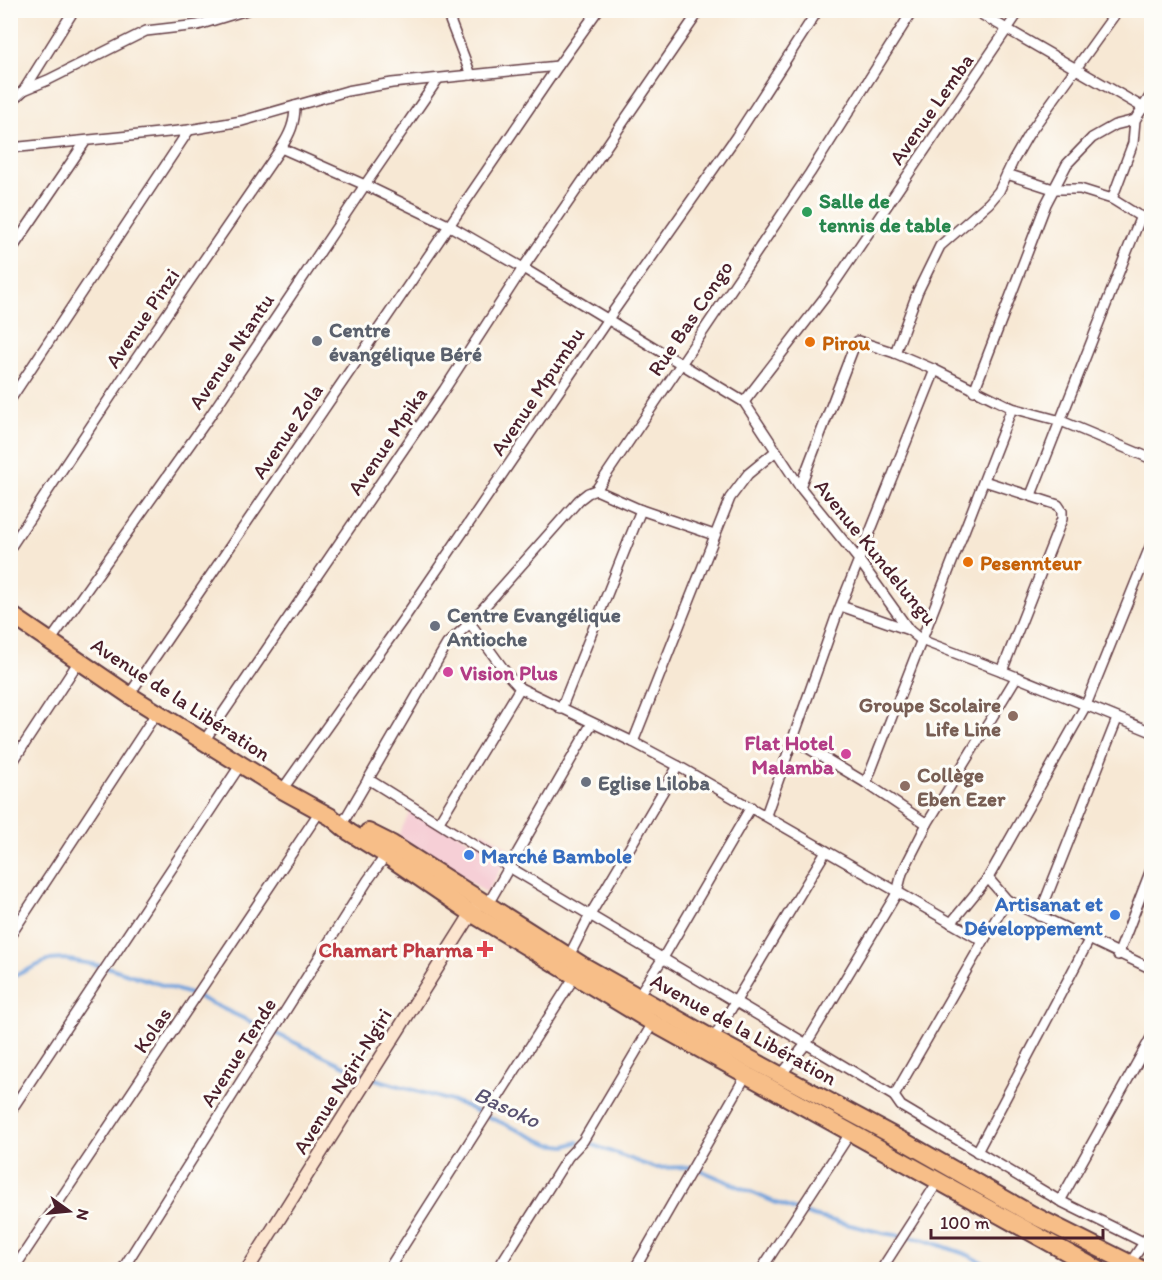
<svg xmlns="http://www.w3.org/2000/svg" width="1162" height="1280" font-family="Itim,sans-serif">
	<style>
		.built { fill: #f6cfd6 }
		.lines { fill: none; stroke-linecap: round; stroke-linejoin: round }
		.stream { stroke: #71a1db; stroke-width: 4 }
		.street-casing { stroke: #643d44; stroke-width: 12 }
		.secondary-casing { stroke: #643d44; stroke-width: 15 }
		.highway-casing { stroke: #643d44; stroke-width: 20 }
		.street { stroke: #fff; stroke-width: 9 }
		.secondary { stroke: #fce5cf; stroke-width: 12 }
		.highway { stroke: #f7be88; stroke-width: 16 }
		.leisure-dot { fill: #2e9e5b; stroke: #fdfcf7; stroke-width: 2 }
		.worship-dot { fill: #6b7280; stroke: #fdfcf7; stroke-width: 2 }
		.food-dot { fill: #e8710a; stroke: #fdfcf7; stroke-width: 2 }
		.hotel-dot { fill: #d1479c; stroke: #fdfcf7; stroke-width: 2 }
		.education-dot { fill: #8d6e63; stroke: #fdfcf7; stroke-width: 2 }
		.shop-dot { fill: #3f7fe0; stroke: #fdfcf7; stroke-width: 2 }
		.health-dot { fill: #e0444e; stroke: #fdfcf7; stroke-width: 2 }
		.labels { text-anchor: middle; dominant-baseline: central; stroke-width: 6; stroke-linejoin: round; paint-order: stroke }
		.street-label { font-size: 21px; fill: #4a1f2b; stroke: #fdfcf7 }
		.leisure-label { font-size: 21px; font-weight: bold; fill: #27864d; stroke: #fdfcf7; text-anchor: start }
		.worship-label { font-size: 21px; font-weight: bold; fill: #5b616d; stroke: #fdfcf7; text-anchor: start }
		.food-label { font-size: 21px; font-weight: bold; fill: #c56008; stroke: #fdfcf7; text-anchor: start }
		.hotel-label { font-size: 21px; font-weight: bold; fill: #b23c85; stroke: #fdfcf7; text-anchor: start }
		.education-label { font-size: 21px; font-weight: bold; fill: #785e54; stroke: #fdfcf7; text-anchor: end }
		.shop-label { font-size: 21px; font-weight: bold; fill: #366cbe; stroke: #fdfcf7; text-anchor: start }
		.health-label { font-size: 21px; font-weight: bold; fill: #be3a42; stroke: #fdfcf7; text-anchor: end }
		.water-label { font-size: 22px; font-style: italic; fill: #5a5371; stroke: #fdfcf7 }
	</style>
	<rect width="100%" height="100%" fill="#fdfcf7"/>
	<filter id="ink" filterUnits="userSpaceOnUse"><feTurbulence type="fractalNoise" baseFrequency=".0167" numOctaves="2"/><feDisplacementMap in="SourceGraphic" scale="12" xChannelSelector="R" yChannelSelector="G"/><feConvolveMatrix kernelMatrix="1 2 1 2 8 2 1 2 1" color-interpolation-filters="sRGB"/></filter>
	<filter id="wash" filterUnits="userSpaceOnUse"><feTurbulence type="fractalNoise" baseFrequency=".008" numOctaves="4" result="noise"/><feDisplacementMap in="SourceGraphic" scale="24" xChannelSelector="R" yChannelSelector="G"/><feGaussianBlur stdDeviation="1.35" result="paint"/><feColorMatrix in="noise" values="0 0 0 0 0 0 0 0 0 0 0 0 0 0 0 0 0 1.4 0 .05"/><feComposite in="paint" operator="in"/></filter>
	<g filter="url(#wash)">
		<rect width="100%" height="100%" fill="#f7e8d4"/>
		<path class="built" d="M413,806L475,844L483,831L511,850L487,893L438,860L397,838Z"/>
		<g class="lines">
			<g class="stream">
				<path d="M10,978L49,960L64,959L107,967L196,996L368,1077L458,1103L549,1144L566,1146L578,1142"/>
				<path d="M585,1142L655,1168L693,1167L781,1205L813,1216L883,1233L925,1240L968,1255L997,1270"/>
			</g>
		</g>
	</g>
	<g filter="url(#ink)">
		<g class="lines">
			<defs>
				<g id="street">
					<path d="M446,10L471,75"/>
					<path d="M974,10L1142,107L1152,110"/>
					<path d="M24,90L48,80L146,31L198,25L247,10"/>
					<path d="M10,103L24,90L74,10"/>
					<path d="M10,148L189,130L242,121L347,91L392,83L558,66"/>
					<path d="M281,148L365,185L450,226L523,268L744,402L800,487L859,560L909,630L921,640L1002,671L1152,732"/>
					<path d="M1007,174L1053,189H1080L1112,199L1152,224"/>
					<path d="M1112,199L1133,143L1135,120L1152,93"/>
					<path d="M10,252L85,142"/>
					<path d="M895,353L918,291L940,246L989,203L999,191L1013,161L1028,135L1118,10"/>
					<path d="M974,391L1046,204L1067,164L1092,138L1115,125L1135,120"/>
					<path d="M10,400L189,130"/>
					<path d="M744,402L825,297L1020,10"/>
					<path d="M984,481L1058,505L1062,511V519L1002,671"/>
					<path d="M800,487L855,344L858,341L895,353L935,370L1012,408L1061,421L1152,459"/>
					<path d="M596,490L641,510L714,535"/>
					<path d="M1031,495L1141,216"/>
					<path d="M10,548L127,372L281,148C290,134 295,123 295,106"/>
					<path d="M841,606L909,630"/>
					<path d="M470,623L507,674L520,688L633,742L678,766L983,941"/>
					<path d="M51,640L210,416L365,185L438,79"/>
					<path d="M129,695L558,66L598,10"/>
					<path d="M561,709L641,510"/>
					<path d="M793,739L866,783L927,824L1016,678"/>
					<path d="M204,741L444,390L523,268L700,10"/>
					<path d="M633,742L730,498L748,474L776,451"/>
					<path d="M10,766L79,661"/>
					<path d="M368,779L509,867L894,1096L901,1106L1060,1201L1145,1243"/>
					<path d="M866,783L1012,408"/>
					<path d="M282,790L407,614L608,319L736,137L818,10"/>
					<path d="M766,815L836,617L935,370"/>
					<path d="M439,822L520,688"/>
					<path d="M341,826L447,644L470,623L579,500L588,493L596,490L810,173L913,10"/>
					<path d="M988,878L1007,900L1152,969"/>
					<path d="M488,904L592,723"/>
					<path d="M1039,916L1117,719"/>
					<path d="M951,923L988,878L1086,705L1152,542"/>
					<path d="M10,936L157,712"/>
					<path d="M1118,955L1152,867"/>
					<path d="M569,956L590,915L678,766"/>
					<path d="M638,996L663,958L751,807"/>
					<path d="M713,1039L826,851"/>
					<path d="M780,1076L806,1044L897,893L902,873L927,824"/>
					<path d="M894,1096L1007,900"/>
					<path d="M10,1112L241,764"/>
					<path d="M977,1152L1089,940"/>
					<path d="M1060,1201L1152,1036"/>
					<path d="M1130,1263L1152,1231"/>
					<path d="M13,1270L320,811"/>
					<path d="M122,1270L368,880L386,855"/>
					<path d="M388,1270L575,976"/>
					<path d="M497,1270L568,1157L583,1141L653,1023"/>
					<path d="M634,1270L748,1072"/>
					<path d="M761,1270L851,1132"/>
					<path d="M881,1270L939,1180"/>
				</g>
				<path id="secondary" d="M247,1270L475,908"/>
				<g id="highway">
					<path d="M10,614L129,695L282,790L331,817L349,832L386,855L471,913L653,1023L1099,1270"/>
					<path d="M368,832L392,844L582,965L713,1039L905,1142L1031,1214L1143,1270"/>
				</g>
			</defs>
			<use href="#street" class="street-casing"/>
			<use href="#secondary" class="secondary-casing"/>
			<use href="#highway" class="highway-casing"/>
			<use href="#street" class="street"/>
			<use href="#secondary" class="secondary"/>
			<use href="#highway" class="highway"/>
		</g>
	</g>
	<circle class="leisure-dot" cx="807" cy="212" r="6"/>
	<g class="worship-dot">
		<circle cx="317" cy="341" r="6"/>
		<circle cx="435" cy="626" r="6"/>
		<circle cx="586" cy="782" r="6"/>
	</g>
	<g class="food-dot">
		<circle cx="810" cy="342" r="6"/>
		<circle cx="968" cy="562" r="6"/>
	</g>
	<g class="hotel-dot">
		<circle cx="448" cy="672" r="6"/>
		<circle cx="846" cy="754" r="6"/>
	</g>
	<g class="education-dot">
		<circle cx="1013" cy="716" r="6"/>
		<circle cx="905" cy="786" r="6"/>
	</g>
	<g class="shop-dot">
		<circle cx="469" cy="855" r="6"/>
		<circle cx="1115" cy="915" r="6"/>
	</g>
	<path class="health-dot" d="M482 940h6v6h6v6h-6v6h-6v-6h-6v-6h6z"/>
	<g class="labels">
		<g class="street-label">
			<text transform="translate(931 109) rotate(-55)">Avenue Lemba</text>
			<text transform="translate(142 318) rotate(-56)">Avenue Pinzi</text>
			<text transform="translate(690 318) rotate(-56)">Rue Bas Congo</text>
			<text transform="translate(231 351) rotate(-56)">Avenue Ntantu</text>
			<text transform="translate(537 391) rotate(-56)">Avenue Mpumbu</text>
			<text transform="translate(287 431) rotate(-56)">Avenue Zola</text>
			<text transform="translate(387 441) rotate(-56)">Avenue Mpika</text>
			<text transform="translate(876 552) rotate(51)">Avenue Kundelungu</text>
			<text transform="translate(181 699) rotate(33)">Avenue de la Libération</text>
			<text transform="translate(744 1029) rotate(29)">Avenue de la Libération</text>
			<text transform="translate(152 1030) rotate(-56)">Kolas</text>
			<text transform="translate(238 1052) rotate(-58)">Avenue Tende</text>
			<text transform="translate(342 1081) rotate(-58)">Avenue Ngiri-Ngiri</text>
		</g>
		<g class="leisure-label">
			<text x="819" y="200">Salle de<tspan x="819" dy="24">tennis de table</tspan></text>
		</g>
		<g class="worship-label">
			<text x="329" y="329">Centre<tspan x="329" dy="24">évangélique Béré</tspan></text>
			<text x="447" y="614">Centre Evangélique<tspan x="447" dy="24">Antioche</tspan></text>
			<text x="598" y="782">Eglise Liloba</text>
		</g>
		<g class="food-label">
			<text x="822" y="342">Pirou</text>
			<text x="980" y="562">Pesennteur</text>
		</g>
		<g class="hotel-label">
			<text x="460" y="672">Vision Plus</text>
			<text x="834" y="742" text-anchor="end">Flat Hotel<tspan x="834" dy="24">Malamba</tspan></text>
		</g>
		<g class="education-label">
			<text x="1001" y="704">Groupe Scolaire<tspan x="1001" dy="24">Life Line</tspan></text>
			<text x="917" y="774" text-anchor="start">Collège<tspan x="917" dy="24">Eben Ezer</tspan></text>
		</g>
		<g class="shop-label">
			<text x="481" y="855">Marché Bambole</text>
			<text x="1103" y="903" text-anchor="end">Artisanat et<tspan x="1103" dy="24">Développement</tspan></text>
		</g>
		<g class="health-label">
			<text x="473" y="949">Chamart Pharma</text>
		</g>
		<g class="water-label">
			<text transform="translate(507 1107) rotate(25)">Basoko</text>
		</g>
	</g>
	<rect width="1162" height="1280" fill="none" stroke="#fdfcf7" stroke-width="36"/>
	<g transform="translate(69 1211) rotate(105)" stroke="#fdfcf7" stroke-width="4.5" paint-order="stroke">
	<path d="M0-4.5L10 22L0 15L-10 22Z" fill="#4a1f2b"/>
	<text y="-9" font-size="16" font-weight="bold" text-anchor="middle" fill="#4a1f2b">N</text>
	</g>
	<path d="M931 1229v9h172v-9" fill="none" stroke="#4a1f2b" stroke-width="3"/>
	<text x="940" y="1229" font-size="18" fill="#4a1f2b" stroke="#fdfcf7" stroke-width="4.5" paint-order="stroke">100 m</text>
</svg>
